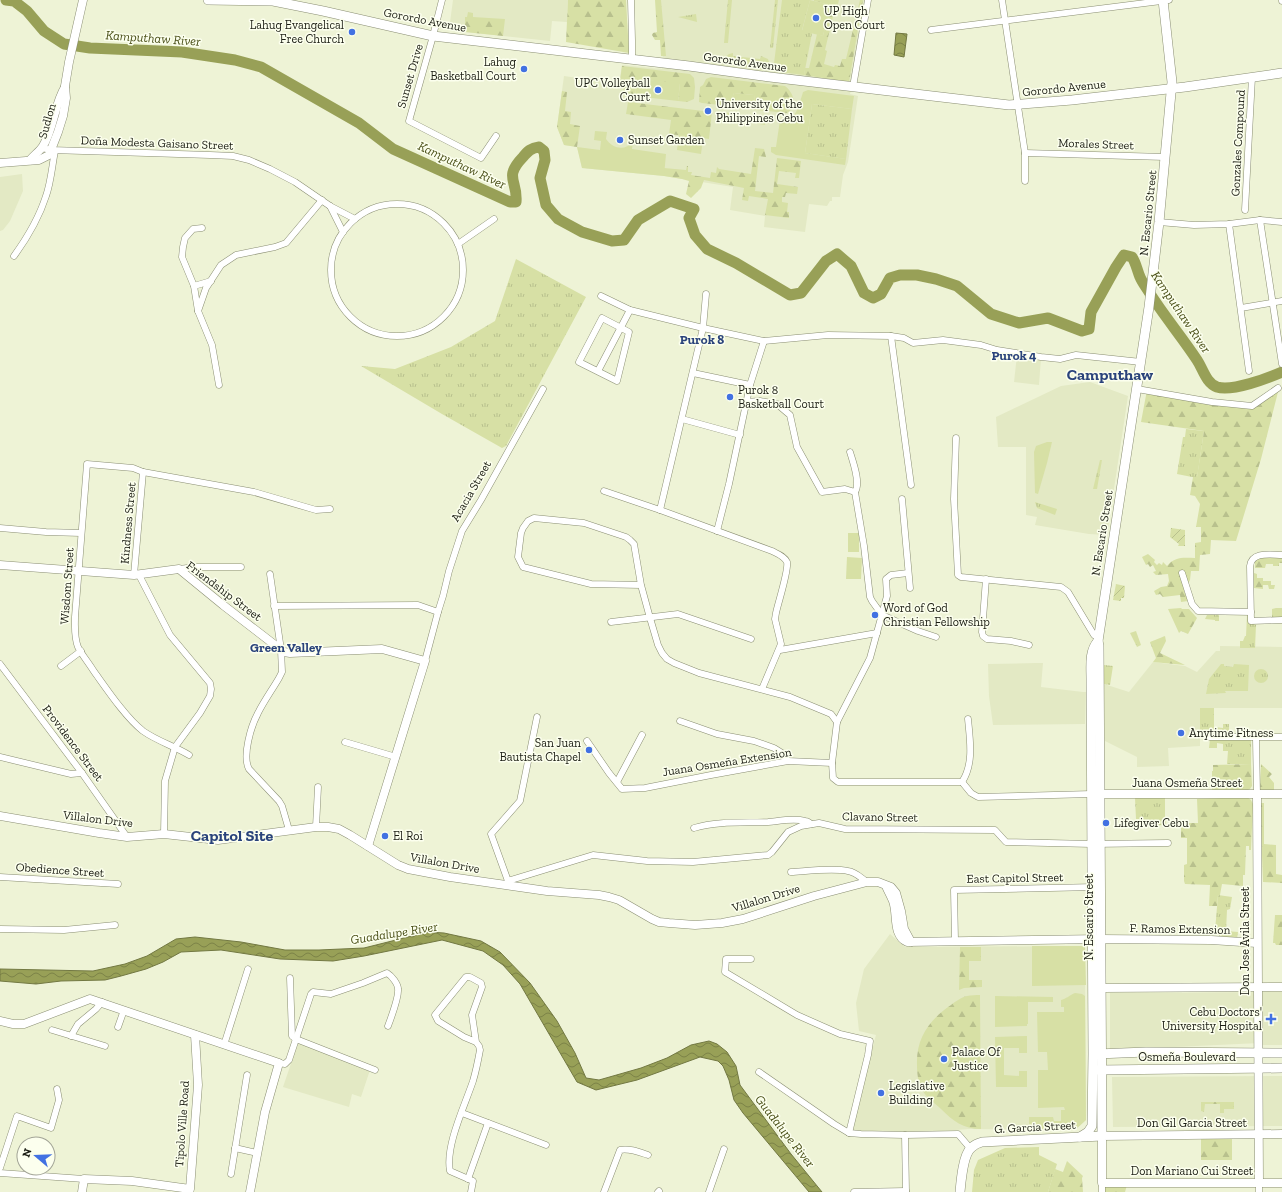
<svg xmlns="http://www.w3.org/2000/svg" width="1282" height="1192" font-family="'Zilla Slab',serif">
	<style>
		.built { fill: #e3e9c4 }
		.grass { fill: url(#grass-tufts) }
		.forest { fill: url(#forest-firs) }
		.park { fill: #d7e0a5 }
		.garden { fill: url(#garden-furrows) }
		.water { fill: url(#water-waves); stroke: #727842 }
		.lines { fill: none; stroke-linecap: round; stroke-linejoin: round }
		.river { stroke: #98a057; stroke-width: 11 }
		.minor-casing { stroke: #8a8e73; stroke-width: 7 }
		.tertiary-casing { stroke: #8a8e73; stroke-width: 9 }
		.secondary-casing { stroke: #8a8e73; stroke-width: 10 }
		.minor { stroke: #fff; stroke-width: 6 }
		.tertiary { stroke: #fff; stroke-width: 8 }
		.secondary { stroke: #fff; stroke-width: 9 }
		.poi-dot { fill: #4271e2; stroke: #fcffee; stroke-width: 1.5 }
		.labels { text-anchor: middle; dominant-baseline: central; stroke-width: 3; stroke-linejoin: round; paint-order: stroke }
		.poi-label { font-size: 12px; fill: #1a1c12; stroke: #fcffee; text-anchor: start }
		.street-label { font-size: 12px; fill: #1a1c12; stroke: #fcffee }
		.water-label { font-size: 13px; font-style: italic; fill: #494f17; stroke: #fcffee }
		.neighbourhood-label { font-size: 13px; font-weight: bold; fill: #2a437b; stroke: #fcffee }
		.district-label { font-size: 16px; font-weight: bold; fill: #2a437b; stroke: #fcffee }
	</style>
	<defs>
		<pattern id="grass-tufts" width="24" height="20" patternUnits="userSpaceOnUse"><rect width="24" height="20" fill="#d7e0a5"/><path d="M3 7l-1-3M5 7V3M7 7l1-3M15 17l-1-3M17 17v-4M19 17l1-3" fill="none" stroke="#b8c08d"/></pattern>
		<pattern id="forest-firs" width="22" height="20" patternUnits="userSpaceOnUse"><rect width="22" height="20" fill="#d7e0a5"/><path d="M5 1l3.5 6h-7zM16 11l3.5 6h-7z" fill="#b8c08d"/></pattern>
		<pattern id="garden-furrows" width="10" height="10" patternUnits="userSpaceOnUse"><rect width="10" height="10" fill="#d7e0a5"/><path d="M-1 1l2-2M0 10L10 0M9 11l2-2" fill="none" stroke="#b8c08d"/></pattern>
		<pattern id="water-waves" width="16" height="10" patternUnits="userSpaceOnUse"><rect width="16" height="10" fill="#98a057"/><path d="M0 5q4-4 8 0t8 0" fill="none" stroke="#7b8247"/></pattern>
	</defs>
	<rect width="100%" height="100%" fill="#eef3d6"/>
	<g class="built">
		<path d="M453,0H568L567,22L552,21L550,41L449,30Z"/>
		<path d="M659,0H869L853,82L850,94L858,96L848,162L843,175L840,197H832V201H830L827,206L809,204L805,232L764,227L765,216L730,210L733,187L664,176L582,168L577,147L564,145L557,127L564,76L619,84L622,65L662,69L663,52Z"/>
		<path d="M22,174L23,191L10,221L3,230L0,231V177Z"/>
		<path d="M1017,355L1041,358L1039,385L1014,382Z"/>
		<path d="M1090,382L1128,396L1107,535L1089,534L1035,525L1037,517L1026,515V447H998L996,417L1061,386Z"/>
		<path d="M1220,646L1282,647V708H1200V746L1168,748L1169,766L1137,767V757L1105,741L1104,684L1129,692L1153,662L1185,666L1197,672L1216,651H1220Z"/>
		<path d="M1036,663H1043L1041,687L1083,692H1086L1085,724L993,725L989,696L988,664Z"/>
		<path d="M890,934L905,947L1085,946L1086,1120L1075,1130L970,1129L940,1131L850,1132L876,1035L859,1031L856,1003L864,969Z"/>
		<path d="M1282,992V1045H1261L1260,1043L1110,1050V993Z"/>
		<path d="M298,1043L370,1070L361,1097L352,1094L349,1107L283,1087Z"/>
		<path d="M1282,1076V1126L1113,1127L1112,1077Z"/>
	</g>
	<g class="grass">
		<path d="M728,0H732L728,43H724Z"/>
		<path d="M775,0H778L773,48H770Z"/>
		<path d="M782,0H810L802,30L812,33L804,75L773,71Z"/>
		<path d="M696,14L697,22L678,17Z"/>
		<path d="M733,53V56L760,59L761,56L768,59L769,62L768,70L725,64V57L729,54Z"/>
		<path d="M812,104L852,109L846,159L805,153Z"/>
		<path d="M516,259L586,297L506,446L502,448L442,414L361,366L395,369L451,347L495,321Z"/>
		<path d="M1186,429L1204,431L1197,478L1177,474L1183,437H1185Z"/>
		<path d="M1100,460H1102L1097,489H1093Z"/>
		<path d="M1035,502L1057,509L1055,515L1037,508Z"/>
		<path d="M1219,614V621H1215V620L1205,619L1207,615Z"/>
		<path d="M1249,614L1252,623L1256,625L1255,648H1240V641H1243L1245,636H1246L1247,615Z"/>
		<path d="M1136,631L1141,645L1137,647L1130,633Z"/>
		<path d="M1221,664H1224V666L1233,667L1234,664L1249,665L1248,691H1225L1226,693L1206,694L1209,679Z"/>
		<path d="M1104,665L1113,666L1110,685L1104,684Z"/>
		<circle cx="1261" cy="676" r="7"/>
		<path d="M1200,708H1214V727L1223,728V724H1229V733H1200Z"/>
		<path d="M1210,739H1251V764H1227L1228,751H1223V744L1217,743V748H1209Z"/>
		<path d="M1135,798H1165V818L1166,819V825L1139,826V819H1136Z"/>
		<path d="M1218,895L1232,897L1230,909L1227,910L1226,931L1238,932L1237,939L1219,938V931H1215Z"/>
		<path d="M1039,1147V1155L1057,1164L1048,1192H972L974,1170L978,1160L1005,1148Z"/>
	</g>
	<g class="forest">
		<path d="M568,0H626L629,53L566,42Z"/>
		<path d="M655,0H661L666,56H661L660,40H655L652,35L653,33L657,32Z"/>
		<path d="M814,0H839L837,8H835L825,50L827,51L824,64L834,67L835,65L840,66L842,59H846L860,0H863L849,82L804,75L805,68H809L817,34L823,36L830,5L814,1Z"/>
		<path d="M468,12L473,13V17L505,19L503,36L465,32V17H467Z"/>
		<path d="M622,66L690,74L694,78L695,87L694,99L687,102L678,101L680,84L637,79L635,96L623,95L624,81H620Z"/>
		<path d="M711,77L785,86C794,93 798,106 787,113L756,110L754,95L734,93L729,106L702,103L699,102L700,87L703,85L706,79Z"/>
		<path d="M562,91L567,92L565,111L571,112L570,124L580,126L577,147L564,145L557,127Z"/>
		<path d="M628,102L712,112L709,139L669,134L671,120L626,114Z"/>
		<path d="M755,148L764,149L766,157L759,156L755,191L773,193L777,158L801,161L799,178H795L796,173L779,171L777,184L798,187L797,194L786,193L785,197H782V202L788,203L787,212H789V218L765,215L768,199L749,196L748,201L742,200L744,188L704,180L701,188L691,198L686,194L689,181L682,179L664,176V168L686,170L687,166H688V172H692L691,175L710,178L711,172L716,173L717,167L719,169L751,174Z"/>
		<path d="M1147,390L1254,406L1272,393L1278,392L1261,459L1236,541L1211,540L1210,554L1200,555L1199,571H1191L1190,580L1184,591L1188,601L1181,602L1180,595L1163,597L1160,594L1156,595L1154,591L1161,587L1167,586L1169,581L1168,574L1156,575L1153,572L1156,571L1153,565L1150,567L1148,564L1146,565L1142,557L1148,554L1155,560L1154,562L1157,565L1159,563L1162,565L1163,562L1167,566C1176,556 1183,558 1195,558V543L1201,542V527H1196L1200,504L1195,496L1190,495L1193,477H1197L1204,431L1141,422Z"/>
		<path d="M1259,558H1282V563H1279V566H1273V564H1266L1265,568H1255V562Z"/>
		<path d="M1254,573L1257,574V578H1263V581H1271V585H1275L1274,589H1269L1268,585H1263V589L1254,588Z"/>
		<path d="M1181,608L1182,609H1189L1197,618L1188,634L1181,631L1179,633L1168,609Z"/>
		<path d="M1276,608H1282V618H1272V609Z"/>
		<path d="M1165,636L1166,641L1160,653L1185,665L1153,662L1156,658L1150,642Z"/>
		<path d="M1251,764L1252,786L1250,789L1246,791L1212,792V771H1213V765Z"/>
		<path d="M1261,764L1272,774L1269,777L1274,783V790H1260Z"/>
		<path d="M1247,797L1251,800L1253,804L1251,850H1249V846H1246L1245,875H1243V886L1222,884L1220,895H1218L1217,906H1209L1210,885L1185,884L1184,881V865L1187,864V838H1181V823H1198L1197,799Z"/>
		<path d="M1260,803H1264V844L1276,845V874L1282,875V883L1263,882Z"/>
		<path d="M1275,915H1282V945H1276L1275,943H1273Z"/>
		<path d="M960,947H981V961H969V980H982V987L964,988L959,990Z"/>
		<path d="M980,995L981,1129C963,1129 953,1121 941,1109C935,1103 925,1097 922,1089C918,1083 917,1073 917,1065C916,1038 929,1020 951,1005C956,1001 962,997 967,996C971,995 976,995 980,995Z"/>
		<path d="M1201,1102H1234V1109H1224V1113H1220V1104H1205L1204,1112L1201,1111Z"/>
		<rect x="1201" y="1136" width="31" height="24"/>
		<path d="M1067,1161L1083,1176L1082,1178L1083,1192H1048L1055,1169L1063,1172Z"/>
		<path d="M1127,1185L1125,1192H1105V1186Z"/>
	</g>
	<g class="park">
		<path d="M810,0L830,5L823,36L802,31Z"/>
		<path d="M637,79L680,83L678,101L635,96Z"/>
		<path d="M808,90L854,96L852,109L812,104L805,153L846,159L845,165L776,155L771,152V147H776L780,120C793,121 797,112 800,102C801,98 802,96 803,92Z"/>
		<path d="M734,93L754,95L756,110L729,106Z"/>
		<path d="M722,112L766,118L765,125L745,122L746,118L741,117L740,122L721,119Z"/>
		<path d="M595,131L607,132L606,139C613,149 625,151 633,142L632,149L666,154L664,176L582,168L577,147L600,150L601,141L594,140Z"/>
		<path d="M679,135L703,138L701,154L677,150Z"/>
		<path d="M1047,442H1052L1047,463L1038,494L1035,493L1034,452L1036,446Z"/>
		<rect x="848" y="533" width="11" height="19"/>
		<path d="M847,557L862,558L861,579H846Z"/>
		<path d="M1032,946H1085L1086,985L1032,986Z"/>
		<path d="M1075,993L1082,994L1085,996L1086,1120L1075,1130L1029,1129V1117H1053L1054,1121H1061V1110H1065L1064,1107L1038,1108V1070H1048L1047,1052H1038L1037,1012H1064V1007H1061V1000C1066,999 1070,995 1075,993Z"/>
		<path d="M995,996L1053,997V1002H1028V1024H1027V1026L995,1027Z"/>
		<path d="M1027,1036V1053H1019V1048H1004V1075L1019,1076V1071H1027V1087H996L995,1037Z"/>
	</g>
	<g class="garden">
		<path d="M1171,528L1185,530V546H1178L1179,544L1170,537Z"/>
		<path d="M1116,584L1125,586L1124,598H1121V601L1113,600Z"/>
	</g>
	<g class="water">
		<path d="M896,33L907,34L904,57L894,55Z"/>
		<path d="M428,932L444,933L481,941L500,952L530,983L557,1021L575,1053L586,1078L599,1080L641,1068L667,1058L691,1045L709,1041L717,1044L727,1052L736,1066L740,1085L791,1154L822,1192H809L743,1113L734,1100L729,1080L723,1066L718,1061L700,1057L637,1080L596,1090L577,1082L520,984L503,965L483,951L442,940L364,956L333,961L280,959L221,950L181,952L163,962L146,969L121,976L105,980L61,981L36,984L0,981V969L93,971L125,964L147,956L176,939L195,937L241,942L285,950H319L364,948Z"/>
	</g>
	<g class="lines">
		<path class="river" d="M6,0L14,1L27,11L44,31L64,44L90,48L182,52L235,60L261,67L359,123L393,149L510,202H516C518,180 503,178 523,157C528,151 531,148 539,147L544,151L545,160L540,178L546,205L558,219L582,232L612,241L624,240L638,220L670,201L694,209L689,218L695,235L707,249L736,263L790,295L801,293L826,261L837,254L851,266L864,293L873,298L881,294L890,278L900,275H917L936,279L957,286L991,314L1019,323L1048,318L1082,331L1089,329L1091,312L1116,267L1124,255L1132,257C1136,263 1137,270 1140,277C1142,282 1146,287 1149,292C1164,316 1182,337 1197,360C1203,369 1206,383 1217,387C1232,392 1268,378 1282,372"/>
		<defs>
			<g id="minor">
				<path d="M442,0L433,36L409,121L481,158L496,136"/>
				<path d="M631,0L632,40V59"/>
				<path d="M1002,0L1025,153V181"/>
				<path d="M1282,0V1"/>
				<path d="M931,30L1169,0"/>
				<path d="M853,87L868,0"/>
				<path d="M42,148L51,150L210,155L233,156L249,160L270,169L295,182L330,206L355,219"/>
				<path d="M1025,153L1165,157"/>
				<circle cx="397" cy="270" r="66"/>
				<path d="M330,206L343,232"/>
				<path d="M1245,210L1252,77"/>
				<path d="M1260,220L1282,364"/>
				<path d="M1159,222L1194,225L1229,224L1260,220L1282,222"/>
				<path d="M1229,224L1249,371"/>
				<path d="M202,228L193,229L185,238L183,247L182,257L194,286L198,311L212,345L219,385"/>
				<path d="M458,244L494,219"/>
				<path d="M14,256C27,238 39,218 46,196C51,182 52,166 55,151"/>
				<path d="M194,286L211,281"/>
				<path d="M601,296L630,310L703,328L764,341L828,335L891,336L904,338L913,343L943,340L981,345L997,350L1041,357L1060,359L1076,355L1141,362"/>
				<path d="M1241,308L1282,301"/>
				<path d="M198,311L206,288L221,265L236,255L275,247L286,243L322,200"/>
				<path d="M602,318L629,332L617,381L579,362Z"/>
				<path d="M891,336L911,485"/>
				<path d="M598,371L630,310"/>
				<path d="M693,373L750,385"/>
				<path d="M1137,389L1212,402L1252,406L1278,388"/>
				<path d="M746,402L760,401L777,404L790,415L797,447L822,492L845,489L855,492"/>
				<path d="M682,419L740,435"/>
				<path d="M956,438L954,499L958,575L961,577L1061,587L1068,592L1094,635L1098,637"/>
				<path d="M850,452C853,462 861,483 855,492L864,546L870,597L872,601L882,615L918,631L936,637"/>
				<path d="M604,491L660,510L772,551C778,554 784,556 787,562C789,570 778,603 776,613L775,619L781,644L762,689"/>
				<path d="M902,499L910,588"/>
				<path d="M660,510L703,328L706,294"/>
				<path d="M0,528L46,532L81,533"/>
				<path d="M717,531L729,484L750,385L764,341"/>
				<path d="M1282,555C1271,555 1252,551 1250,566L1251,621L1282,620"/>
				<path d="M179,569L196,567H241"/>
				<path d="M908,573L891,575L886,579L887,596L870,658L837,722L832,763L833,778L838,782H962"/>
				<path d="M1182,573L1192,604L1198,611L1251,612"/>
				<path d="M270,574L281,650L282,672L279,678C272,690 264,701 258,713C251,726 242,756 249,769L279,801L282,806L289,830"/>
				<path d="M134,575L143,472"/>
				<path d="M139,575L170,635L210,683L211,689L210,696L200,713L175,747L165,781L164,834"/>
				<path d="M986,579L982,632L983,636L987,639L1011,641L1029,645"/>
				<path d="M641,585L591,584L523,567L518,557L521,533L523,528L528,521L534,518L584,523L626,537L630,540L634,544L641,585L650,618L658,645L662,653L667,659L674,663L699,673L790,697L831,714L837,722"/>
				<path d="M274,606L418,605L438,612"/>
				<path d="M611,622L678,614L751,639"/>
				<path d="M780,650L877,633"/>
				<path d="M425,661L438,612L443,596L449,571L462,531L481,500L543,389"/>
				<path d="M0,664L82,773L127,837"/>
				<path d="M61,666L81,651"/>
				<path d="M680,721L717,734L754,741L774,748L782,753L788,761"/>
				<path d="M1209,737H1282"/>
				<path d="M1256,738L1257,795"/>
				<path d="M587,741L609,773L622,789L645,788L711,775L788,761L832,763"/>
				<path d="M345,742L396,757"/>
				<path d="M189,755C174,746 157,741 143,731C126,718 106,688 93,670C88,662 82,655 78,647C74,637 75,627 75,617L87,464L133,468L143,472L254,492L316,510L330,509"/>
				<path d="M0,757L71,774L82,773"/>
				<path d="M617,782L642,735"/>
				<path d="M962,782L971,793L978,797L1092,794"/>
				<path d="M962,782C974,764 970,740 968,719"/>
				<path d="M316,827L318,787"/>
				<path d="M694,828C718,821 743,823 768,822C779,821 794,818 805,821C807,821 809,822 811,824"/>
				<path d="M791,872C808,871 833,868 848,871C856,872 861,878 867,882"/>
				<path d="M0,877L118,884"/>
				<path d="M508,881L593,855L647,861L693,862L768,855L772,852L788,832L801,826L819,823L845,829L995,830L1006,842L1092,844L1168,843"/>
				<path d="M508,884V881L491,834L520,801L537,717"/>
				<path d="M0,929L64,930L115,925"/>
				<path d="M955,941L954,890L1095,887"/>
				<path d="M751,959H726L725,972L797,1015L840,1034L870,1041L868,1055L849,1133"/>
				<path d="M290,978L292,1036L296,1039L375,1070"/>
				<path d="M118,1027L124,1010"/>
				<path d="M52,1030L105,1046"/>
				<path d="M71,1036L78,1024L96,1009L102,1002"/>
				<path d="M224,1045L248,969"/>
				<path d="M279,1063L285,1064L289,1060L311,994L313,992L331,994L363,983L387,973C392,976 398,984 398,989C399,997 391,1018 388,1026"/>
				<path d="M759,1072L834,1124L849,1133L861,1134L905,1135L958,1134L970,1148"/>
				<path d="M462,1113L546,1145"/>
				<path d="M905,1135L906,1192"/>
				<path d="M235,1148L257,1153"/>
				<path d="M0,1168L17,1116L51,1128L59,1100L57,1089"/>
				<path d="M0,1173L84,1179"/>
				<path d="M231,1174L247,1075"/>
				<path d="M468,1179L488,1123"/>
				<path d="M1102,1183V1192"/>
				<path d="M1259,1183V1192"/>
				<path d="M471,1192L473,1181L450,1171C445,1146 465,1105 473,1081C476,1071 478,1061 480,1050L479,1046L476,1042L472,1015L482,987L481,983L470,977H466L435,1015L438,1021L464,1037L476,1042"/>
				<path d="M604,1192L620,1150C629,1148 639,1152 648,1155"/>
				<path d="M658,1192L659,1191"/>
				<path d="M709,1192L724,1149"/>
				<path d="M854,1192L906,1191"/>
			</g>
			<g id="tertiary">
				<path d="M30,160C34,155 40,151 43,146C54,128 54,105 65,87"/>
				<path d="M0,163L39,160L49,155L58,132L63,116L66,98L65,86L69,62L83,0"/>
				<path d="M0,565L134,575L179,569L223,605L284,652L290,653L382,649L425,661L368,846"/>
				<path d="M1095,794H1282"/>
				<path d="M1257,795L1259,1183"/>
				<path d="M0,816L99,833L127,837L164,834L218,840L316,827H328L339,829L350,835L398,865L408,869L450,877L547,891L599,895L609,897L619,900L652,919L659,922L669,923L695,925L722,923L743,919L814,896L867,882H878L891,887L896,893L901,911L904,929L911,942"/>
				<path d="M886,886C888,891 891,896 893,901C898,914 892,935 907,942L1101,939L1211,940L1257,943"/>
				<path d="M1102,988L1282,987"/>
				<path d="M0,1021L13,1024H24L90,999L279,1063L265,1112L250,1192"/>
				<path d="M1282,1134L1102,1136V1183H1282"/>
				<path d="M82,1192L84,1179L132,1181L190,1189L198,1085L195,1035"/>
			</g>
			<g id="secondary">
				<path d="M208,0L273,1L323,11L433,36L689,66L770,77L1009,105L1072,100L1185,87L1282,73"/>
				<path d="M1097,1054L1146,1052L1282,1053"/>
				<path d="M1098,1070L1282,1068"/>
				<path d="M1080,1137L1088,1132L1092,1126L1093,1054L1091,678C1091,666 1089,651 1098,641"/>
				<path d="M960,1192C961,1181 963,1155 971,1148C974,1145 978,1143 982,1142L1102,1136L1099,646L1098,641L1149,307L1159,222L1172,82L1163,0"/>
			</g>
		</defs>
		<use href="#minor" class="minor-casing"/>
		<use href="#tertiary" class="tertiary-casing"/>
		<use href="#secondary" class="secondary-casing"/>
		<use href="#minor" class="minor"/>
		<use href="#tertiary" class="tertiary"/>
		<use href="#secondary" class="secondary"/>
	</g>
	<g class="poi-dot">
		<circle cx="816" cy="18" r="4"/>
		<circle cx="352" cy="32" r="4"/>
		<circle cx="524" cy="69" r="4"/>
		<circle cx="658" cy="90" r="4"/>
		<circle cx="708" cy="111" r="4"/>
		<circle cx="620" cy="140" r="4"/>
		<circle cx="730" cy="397" r="4"/>
		<circle cx="875" cy="615" r="4"/>
		<circle cx="1181" cy="733" r="4"/>
		<circle cx="589" cy="750" r="4"/>
		<circle cx="1106" cy="823" r="4"/>
		<circle cx="385" cy="836" r="4"/>
		<path d="M1269 1013h4v4h4v4h-4v4h-4v-4h-4v-4h4z"/>
		<circle cx="944" cy="1059" r="4"/>
		<circle cx="881" cy="1093" r="4"/>
	</g>
	<g class="labels">
		<g class="poi-label">
			<text x="824" y="11">UP High<tspan x="824" dy="14">Open Court</tspan></text>
			<text x="344" y="25" text-anchor="end">Lahug Evangelical<tspan x="344" dy="14">Free Church</tspan></text>
			<text x="516" y="62" text-anchor="end">Lahug<tspan x="516" dy="14">Basketball Court</tspan></text>
			<text x="650" y="83" text-anchor="end">UPC Volleyball<tspan x="650" dy="14">Court</tspan></text>
			<text x="716" y="104">University of the<tspan x="716" dy="14">Philippines Cebu</tspan></text>
			<text x="628" y="140">Sunset Garden</text>
			<text x="738" y="390">Purok 8<tspan x="738" dy="14">Basketball Court</tspan></text>
			<text x="883" y="608">Word of God<tspan x="883" dy="14">Christian Fellowship</tspan></text>
			<text x="1189" y="733">Anytime Fitness</text>
			<text x="581" y="743" text-anchor="end">San Juan<tspan x="581" dy="14">Bautista Chapel</tspan></text>
			<text x="1114" y="823">Lifegiver Cebu</text>
			<text x="393" y="836">El Roi</text>
			<text x="1262" y="1012" text-anchor="end">Cebu Doctors'<tspan x="1262" dy="14">University Hospital</tspan></text>
			<text x="952" y="1052">Palace Of<tspan x="952" dy="14">Justice</tspan></text>
			<text x="889" y="1086">Legislative<tspan x="889" dy="14">Building</tspan></text>
		</g>
		<g class="street-label">
			<text transform="translate(425 20) rotate(11)">Gorordo Avenue</text>
			<text transform="translate(745 62) rotate(8)">Gorordo Avenue</text>
			<text transform="translate(410 76) rotate(-74)">Sunset Drive</text>
			<text transform="translate(1064 88) rotate(-6)">Gorordo Avenue</text>
			<text transform="translate(47 121) rotate(-74)">Sudlon</text>
			<text transform="translate(157 143) rotate(2)">Doña Modesta Gaisano Street</text>
			<text transform="translate(1238 143) rotate(-87)">Gonzales Compound</text>
			<text transform="translate(1096 144) rotate(2)">Morales Street</text>
			<text transform="translate(1148 213) rotate(-84)">N. Escario Street</text>
			<text transform="translate(471 491) rotate(-60)">Acacia Street</text>
			<text transform="translate(128 523) rotate(-85)">Kindness Street</text>
			<text transform="translate(1102 533) rotate(-81)">N. Escario Street</text>
			<text transform="translate(67 586) rotate(-86)">Wisdom Street</text>
			<text transform="translate(224 591) rotate(37)">Friendship Street</text>
			<text transform="translate(73 743) rotate(53)">Providence Street</text>
			<text transform="translate(727 762) rotate(-9)">Juana Osmeña Extension</text>
			<text x="1187" y="783">Juana Osmeña Street</text>
			<text transform="translate(880 817) rotate(1)">Clavano Street</text>
			<text transform="translate(98 819) rotate(7)">Villalon Drive</text>
			<text transform="translate(445 863) rotate(10)">Villalon Drive</text>
			<text transform="translate(60 870) rotate(4)">Obedience Street</text>
			<text transform="translate(1015 878) rotate(-1)">East Capitol Street</text>
			<text transform="translate(766 898) rotate(-17)">Villalon Drive</text>
			<text transform="translate(1089 917) rotate(-90)">N. Escario Street</text>
			<text transform="translate(1180 929) rotate(1)">F. Ramos Extension</text>
			<text transform="translate(1245 941) rotate(-90)">Don Jose Avila Street</text>
			<text x="1187" y="1057">Osmeña Boulevard</text>
			<text x="1192" y="1123">Don Gil Garcia Street</text>
			<text transform="translate(182 1124) rotate(-86)">Tipolo Ville Road</text>
			<text transform="translate(1035 1127) rotate(-3)">G. Garcia Street</text>
			<text x="1192" y="1171">Don Mariano Cui Street</text>
		</g>
		<g class="water-label">
			<text transform="translate(153 38) rotate(4)">Kamputhaw River</text>
			<text transform="translate(462 165) rotate(25)">Kamputhaw River</text>
			<text transform="translate(1181 312) rotate(56)">Kamputhaw River</text>
			<text transform="translate(394 933) rotate(-9)">Guadalupe River</text>
			<text transform="translate(785 1131) rotate(52)">Guadalupe River</text>
		</g>
		<g class="neighbourhood-label">
			<text x="702" y="339">Purok 8</text>
			<text x="1014" y="355">Purok 4</text>
			<text x="286" y="647">Green Valley</text>
		</g>
		<g class="district-label">
			<text x="1110" y="374">Camputhaw</text>
			<text x="232" y="835">Capitol Site</text>
		</g>
	</g>
	<g transform="translate(36 1156) rotate(289)"><circle r="19" fill="#fcffee" stroke="#a2a496"/>
	<path d="M0-3L7 15L0 10L-7 15Z" fill="#4271e2"/>
	<text y="-6" font-size="11" font-weight="bold" text-anchor="middle" fill="#1a1c12">N</text>
	</g>
</svg>
